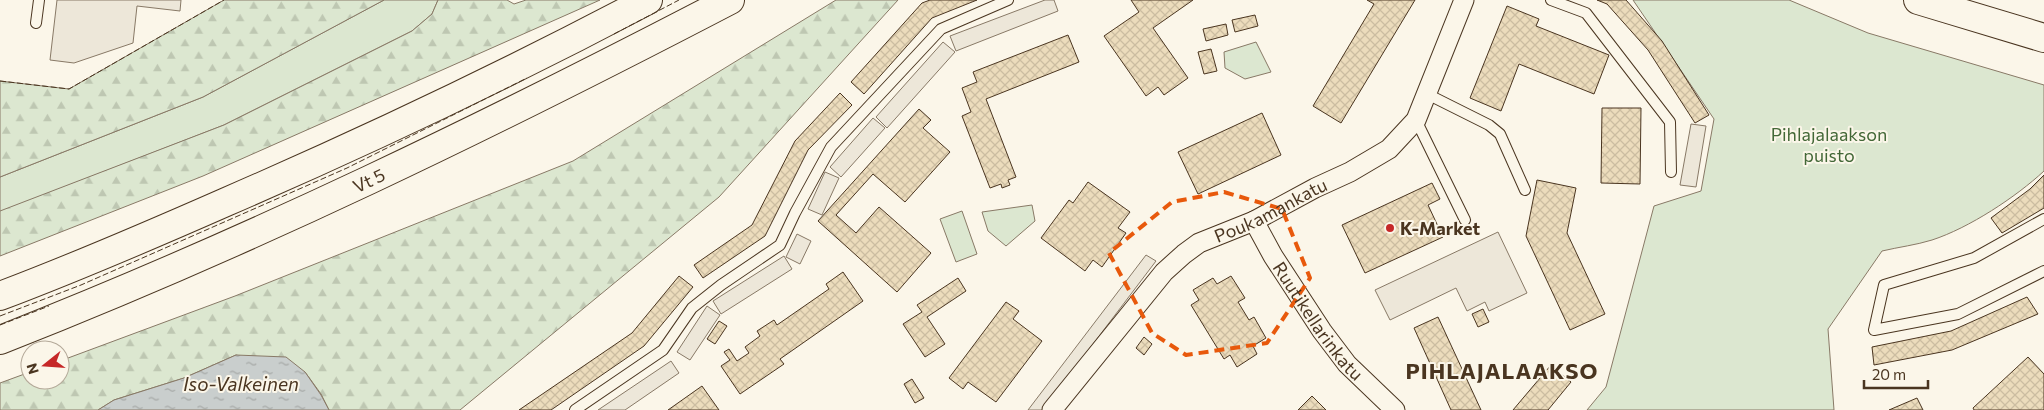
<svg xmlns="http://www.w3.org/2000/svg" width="2044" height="410" font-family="Commissioner,sans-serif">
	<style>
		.green { fill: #dce7d0; stroke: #887966 }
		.forest { fill: url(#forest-firs); stroke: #887966 }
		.parking { fill: #ede7d9; stroke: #887966 }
		.water { fill: url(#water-ripples); stroke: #887966 }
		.building { fill: url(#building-cross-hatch); stroke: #4a3520 }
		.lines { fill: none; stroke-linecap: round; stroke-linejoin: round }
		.service-casing { stroke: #4a3520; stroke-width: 12 }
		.minor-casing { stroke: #4a3520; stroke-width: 21 }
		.secondary-casing { stroke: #4a3520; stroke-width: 30 }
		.motorway-casing { stroke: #4a3520; stroke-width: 30 }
		.service { stroke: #fbf6e9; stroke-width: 10 }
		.minor { stroke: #fbf6e9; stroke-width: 19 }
		.secondary { stroke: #fbf6e9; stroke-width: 28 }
		.motorway { stroke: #fbf6e9; stroke-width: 28 }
		.fence { stroke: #4a3520; stroke-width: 1; stroke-dasharray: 6 2.5; stroke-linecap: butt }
		.marked { fill: none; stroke: #e8590c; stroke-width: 4; stroke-dasharray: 10 6; stroke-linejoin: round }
		.poi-dot { fill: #c62828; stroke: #fbf6e9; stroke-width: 2 }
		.labels { text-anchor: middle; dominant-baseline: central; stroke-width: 4; stroke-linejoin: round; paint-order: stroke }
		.park-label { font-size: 18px; fill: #436837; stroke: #fbf6e9 }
		.street-label { font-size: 18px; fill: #4a3520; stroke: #fbf6e9 }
		.poi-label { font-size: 18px; font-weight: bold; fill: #4a3520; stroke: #fbf6e9; text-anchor: start }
		.water-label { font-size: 19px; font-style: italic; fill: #4a3520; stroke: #fbf6e9 }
		.district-label { font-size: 22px; font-weight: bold; letter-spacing: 1px; fill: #4a3520; stroke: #fbf6e9 }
	</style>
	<defs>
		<pattern id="forest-firs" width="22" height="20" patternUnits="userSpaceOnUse" patternTransform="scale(1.25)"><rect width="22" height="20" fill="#dce7d0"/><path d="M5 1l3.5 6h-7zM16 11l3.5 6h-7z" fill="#bec7b2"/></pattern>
		<pattern id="water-ripples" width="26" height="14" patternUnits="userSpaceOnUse" patternTransform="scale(1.25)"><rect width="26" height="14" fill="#c9cecd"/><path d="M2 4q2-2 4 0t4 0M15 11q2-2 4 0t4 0" fill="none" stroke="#a5a8a6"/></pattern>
		<pattern id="building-cross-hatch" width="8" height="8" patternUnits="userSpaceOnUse" patternTransform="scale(1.25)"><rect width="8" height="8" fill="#ecdcbc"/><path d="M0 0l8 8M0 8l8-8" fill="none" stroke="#ccbda1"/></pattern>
	</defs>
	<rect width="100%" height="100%" fill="#fbf6e9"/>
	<g class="green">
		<path d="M384,0H438L432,14L412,31L224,125L0,212V177L203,97Z"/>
		<path d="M1633,0H1789L1868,33L2044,85V171C2016,197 1969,228 1932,240C1916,245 1899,247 1882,251L1828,329L1834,410H1587L1606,387L1654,206L1701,191L1714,119Z"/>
		<path d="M1256,42L1271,72L1245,79L1225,68L1224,52Z"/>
		<path d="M1032,205L1035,221L1006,246L988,231L982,212Z"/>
		<path d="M962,211L977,254L956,262L940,219Z"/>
	</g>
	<g class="forest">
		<path d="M224,0H384L203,97L0,177V81L69,89Z"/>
		<path d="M438,0H507L514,4L526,0H600L203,176L0,256V211L224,125L412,31L432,14Z"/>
		<path d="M836,0H898L719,197L460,410H329L321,394L305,372L236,355L184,378L114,400L98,410H0V383L30,372V380H60V361L235,296L573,161Z"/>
	</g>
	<g class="parking">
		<path d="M57,0H181L180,11L137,6L133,43L74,63L50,60Z"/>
		<path d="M1045,0H1054L1058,11L956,51L950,36Z"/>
		<path d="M943,42L955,52L887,128L876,117Z"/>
		<path d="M873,118L885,128L841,177L830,167Z"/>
		<path d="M1691,124L1706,126L1696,187L1680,185Z"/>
		<path d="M825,172L839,178L822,215L808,209Z"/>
		<path d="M1498,232L1527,293L1489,311L1485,302L1467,311L1456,288L1390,320L1375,290Z"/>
		<path d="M797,234L811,241L800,264L786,257Z"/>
		<path d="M1146,255L1156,261L1043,410H1028Z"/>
		<path d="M784,256L792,269L721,314L713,301Z"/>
		<path d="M707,306L720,315L690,360L677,352Z"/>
		<path d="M671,361L679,373L625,410H598Z"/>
	</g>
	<path class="water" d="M236,355L286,357L305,372L321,395L329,410H98L114,400L184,378Z"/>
	<g class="building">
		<path d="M930,0H977L932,18L864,94L851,82L922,3Z"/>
		<path d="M1131,0H1193L1153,28L1188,78L1164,95L1158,87L1146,96L1104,36L1139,12Z"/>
		<path d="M1367,0H1415L1341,123L1313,106L1374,4Z"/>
		<path d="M1597,0H1626L1662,41L1709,115L1695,123L1648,50L1607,4Z"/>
		<path d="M1507,6L1539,19L1536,26L1609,55L1594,94L1519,64L1501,111L1470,98Z"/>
		<path d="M1255,15L1258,26L1235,32L1232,20Z"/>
		<path d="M1226,24L1228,35L1206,41L1203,29Z"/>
		<path d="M1068,35L1079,62L986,99L1016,177L1008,180L1010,185L1002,188L1001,184L990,188L962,116L971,112L962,88L977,82L973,72Z"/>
		<path d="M1211,49L1217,71L1204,74L1198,52Z"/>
		<path d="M840,93L852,105L808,150L765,236L703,278L694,265L752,225L795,141Z"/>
		<path d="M1602,108H1641L1640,184L1601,183Z"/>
		<path d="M919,109L931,120L923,128L950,152L905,202L873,174L836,215L856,233L879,207L931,253L897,292L818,221Z"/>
		<path d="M1262,113L1281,155L1198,194L1178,152Z"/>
		<path d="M2044,175V208L2002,233L1991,218L2030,189Z"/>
		<path d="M1537,180L1576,188L1567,233L1605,314L1570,330L1526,236Z"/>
		<path d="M1088,182L1130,212L1118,228L1126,233L1102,267L1093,260L1085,271L1041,238L1069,200L1073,203Z"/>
		<path d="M1432,183L1440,199L1428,205L1443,237L1365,273L1342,225Z"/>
		<path d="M843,272L863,301L780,359L784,364L740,394L721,366L730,360L724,352L729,349L737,361L749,353L745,347L760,336L757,331L774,320L777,325L829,289L826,284Z"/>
		<path d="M679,276L693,287L644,346L551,410H519L632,333Z"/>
		<path d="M1231,276L1245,298L1238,302L1249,320L1254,317L1266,338L1253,346L1257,354L1237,367L1230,355L1224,359L1191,305L1199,300L1193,290L1213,278L1217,284Z"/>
		<path d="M958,278L966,291L927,317L945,344L925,357L903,324L922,312L917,305Z"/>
		<path d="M2027,297L2038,314L1952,350L1874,365L1872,347L1951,331Z"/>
		<path d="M1006,302L1019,311L1013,319L1042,341L996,402L968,382L963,389L949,378Z"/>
		<path d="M1483,309L1489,322L1478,327L1472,314Z"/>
		<path d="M1438,317L1481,410H1451L1414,328Z"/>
		<path d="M719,321L727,326L715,344L707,339Z"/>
		<path d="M1144,337L1152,344L1144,355L1136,348Z"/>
		<path d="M2028,357L2044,374V410H1974L1973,408Z"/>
		<path d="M1551,365L1571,382L1548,410H1513Z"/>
		<path d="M912,379L924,398L915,403L904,384Z"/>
		<path d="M702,386L719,410H668Z"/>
		<path d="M1312,396L1326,410H1298Z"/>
		<path d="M1917,398L1923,410H1889Z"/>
	</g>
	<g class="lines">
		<defs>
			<g id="service">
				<path d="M1551,0L1586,13L1670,122L1671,172"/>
				<path d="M36,23L39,0"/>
				<path d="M1427,94L1489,125L1500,134L1525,190"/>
				<path d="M1416,120L1465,220"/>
				<path d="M2044,219L1974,258L1884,285L1874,330L1958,314L2044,271"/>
				<path d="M575,410L663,350L692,308L721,285L780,245L795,213L831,147L941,29L1008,0"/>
			</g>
			<g id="minor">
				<path id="s1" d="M1254,221L1273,256L1322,331L1347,364L1395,410"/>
				<path id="s2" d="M1052,410L1164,272L1184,254L1199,243L1254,221L1315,188L1350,172L1389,149L1416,120L1464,0"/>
			</g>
			<path id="secondary" d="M1918,0L2044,38"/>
			<g id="motorway">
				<path d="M0,296C77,267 151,235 226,202C369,140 510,73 648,0"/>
				<path id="s3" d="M0,340C250,242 492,124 730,0"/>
			</g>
		</defs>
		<use href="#service" class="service-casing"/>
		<use href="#minor" class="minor-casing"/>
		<use href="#secondary" class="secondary-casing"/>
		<use href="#motorway" class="motorway-casing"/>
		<use href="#service" class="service"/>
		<use href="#minor" class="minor"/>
		<use href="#secondary" class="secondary"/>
		<use href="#motorway" class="motorway"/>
		<g class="fence">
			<path d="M614,34L679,0"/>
			<path d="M0,81L69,89L224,0"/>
			<path d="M0,316L81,285L347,168L527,78"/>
			<path d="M0,325L49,306"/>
		</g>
	</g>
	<path class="marked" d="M1224,192L1282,209L1310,278L1267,343L1186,355L1152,333L1109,253L1172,202Z"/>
	<circle class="poi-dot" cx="1390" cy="228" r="5"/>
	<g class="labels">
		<g class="park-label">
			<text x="1829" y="134">Pihlajalaakson<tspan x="1829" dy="21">puisto</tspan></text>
		</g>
		<g class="street-label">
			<text stroke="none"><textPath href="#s3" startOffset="402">Vt 5</textPath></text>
			<text stroke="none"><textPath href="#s2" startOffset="302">Poukamankatu</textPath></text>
			<text stroke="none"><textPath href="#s1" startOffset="119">Ruutikellarinkatu</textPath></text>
		</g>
		<g class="poi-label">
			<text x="1400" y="228">K-Market</text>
		</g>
		<g class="water-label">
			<text x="241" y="383">Iso-Valkeinen</text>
		</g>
		<g class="district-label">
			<text x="1502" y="370">PIHLAJALAAKSO</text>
		</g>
	</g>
	<g transform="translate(45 365) rotate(253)"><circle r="24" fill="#fbf6e9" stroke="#b4a999"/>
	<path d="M0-4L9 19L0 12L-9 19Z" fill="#c62828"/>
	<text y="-8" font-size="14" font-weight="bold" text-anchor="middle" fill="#4a3520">N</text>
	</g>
	<path d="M1864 380v8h64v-8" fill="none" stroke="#4a3520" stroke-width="2.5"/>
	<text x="1872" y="380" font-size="15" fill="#4a3520" stroke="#fbf6e9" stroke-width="4" paint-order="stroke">20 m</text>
</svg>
